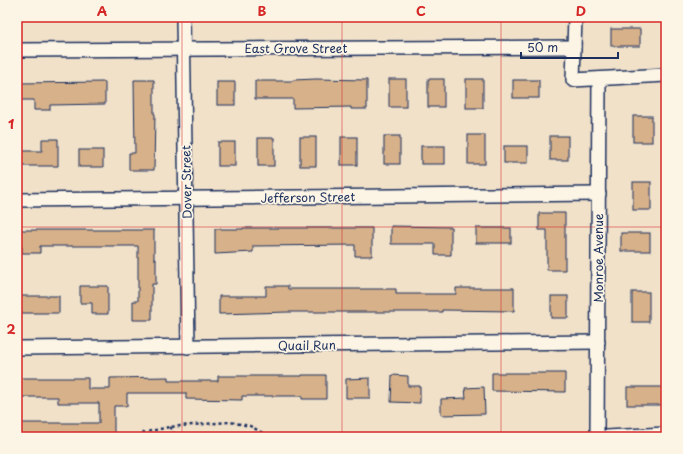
<svg xmlns="http://www.w3.org/2000/svg" width="683" height="454" font-family="'Playpen Sans',sans-serif">
	<style>
		.building { fill: #d7b189; stroke: #1b2f5e }
		.lines { fill: none; stroke-linecap: round; stroke-linejoin: round }
		.street-casing { stroke: #1b2f5e; stroke-width: 16 }
		.path { stroke: #1b2f5e; stroke-width: 2.5; stroke-dasharray: 3 3; stroke-linecap: butt }
		.street { stroke: #fcf5e5; stroke-width: 13 }
		.grid { fill: none; stroke: #d62828; stroke-width: 1; stroke-opacity: 0.55 }
		.labels { text-anchor: middle; dominant-baseline: central; stroke-width: 3.5; stroke-linejoin: round; paint-order: stroke }
		.street-label { font-size: 12px; fill: #1b2f5e; stroke: #fcf5e5 }
		.neatline { fill: none; stroke: #d62828; stroke-width: 1.5 }
		.grid-label { font-size: 13px; text-anchor: middle; font-weight: bold; fill: #d62828 }
	</style>
	<rect width="100%" height="100%" fill="#f1e1c9"/>
	<filter id="ink" filterUnits="userSpaceOnUse"><feTurbulence type="fractalNoise" baseFrequency=".025" numOctaves="2"/><feDisplacementMap in="SourceGraphic" scale="8" xChannelSelector="R" yChannelSelector="G"/><feConvolveMatrix kernelMatrix="1 2 1 2 8 2 1 2 1" color-interpolation-filters="sRGB"/></filter>
	<g filter="url(#ink)">
		<g class="building">
			<rect x="611" y="29" width="29" height="17"/>
			<path d="M316,79L367,80V109H351V107L293,108V99H255V81H293V80Z"/>
			<rect x="389" y="79" width="17" height="28"/>
			<rect x="428" y="79" width="16" height="28"/>
			<rect x="466" y="79" width="17" height="29"/>
			<path d="M134,80H154V114H155L154,170H129V153H135Z"/>
			<rect x="513" y="80" width="26" height="18"/>
			<path d="M105,82V104L50,105V110H34V100H17V83Z"/>
			<rect x="217" y="82" width="18" height="23"/>
			<rect x="633" y="116" width="19" height="26"/>
			<rect x="468" y="135" width="17" height="29"/>
			<rect x="384" y="136" width="16" height="28"/>
			<rect x="550" y="136" width="18" height="24"/>
			<rect x="300" y="137" width="16" height="29"/>
			<rect x="341" y="137" width="16" height="28"/>
			<rect x="258" y="138" width="16" height="28"/>
			<path d="M42,139H58V166H17V151H42Z"/>
			<rect x="218" y="142" width="17" height="24"/>
			<rect x="421" y="146" width="24" height="18"/>
			<rect x="504" y="146" width="24" height="17"/>
			<rect x="79" y="150" width="24" height="17"/>
			<rect x="633" y="182" width="18" height="28"/>
			<path d="M539,213H565V270H547V230H539Z"/>
			<path d="M391,226L451,227V255H435V244H391Z"/>
			<path d="M243,228H372V256H355V245L253,246V252L215,254V229H243Z"/>
			<rect x="476" y="228" width="35" height="15"/>
			<path d="M17,230H154V259H156V284H152V320H133V301H138V246H40V253H22V247H17Z"/>
			<rect x="621" y="233" width="29" height="18"/>
			<path d="M80,286H108V314H92V303H80Z"/>
			<path d="M266,286H288V289H396V294H456V288H514V311L442,310V312H288L219,314V296H266Z"/>
			<rect x="632" y="292" width="17" height="30"/>
			<rect x="18" y="296" width="41" height="17"/>
			<rect x="551" y="296" width="17" height="22"/>
			<path d="M492,373H565V392L492,391Z"/>
			<path d="M302,375H326V399H302V396H242V400L186,399V393H127V406H114V437H17V423H99V403H58V397H17V378H88V389H110V378L168,377V381H218V376H302Z"/>
			<path d="M392,375L408,376V386H420V403L391,402Z"/>
			<path d="M370,378V398H346V379Z"/>
			<path d="M484,387L485,414L441,415V399L466,398L465,388Z"/>
			<rect x="627" y="387" width="39" height="18"/>
		</g>
		<g class="lines">
			<defs>
				<g id="street">
					<path d="M183,17L188,347"/>
					<path d="M575,17L573,80L666,75"/>
					<path d="M17,50L574,47"/>
					<path d="M17,200L599,194"/>
					<path d="M17,348L598,342"/>
					<path d="M597,437L599,79"/>
					<path d="M606,437L666,434"/>
				</g>
			</defs>
			<use href="#street" class="street-casing"/>
			<g class="path">
				<path d="M170,427L176,437"/>
				<path d="M138,437L142,433L169,427L230,422L250,426L270,437"/>
			</g>
			<use href="#street" class="street"/>
		</g>
	</g>
	<path class="grid" d="M182,17V437M342,17V437M501,17V437M17,227H666"/>
	<g class="labels">
		<g class="street-label">
			<text x="296" y="48">East Grove Street</text>
			<text transform="translate(186 182) rotate(-91)">Dover Street</text>
			<text transform="translate(308 197) rotate(-1)">Jefferson Street</text>
			<text transform="translate(598 258) rotate(-90)">Monroe Avenue</text>
			<text transform="translate(307 345) rotate(-1)">Quail Run</text>
		</g>
	</g>
	<rect width="683" height="454" fill="none" stroke="#fcf5e5" stroke-width="44"/>
	<path d="M521 52v6h97v-6" fill="none" stroke="#1b2f5e" stroke-width="2"/>
	<text x="527" y="52" font-size="12" fill="#1b2f5e" stroke="#fcf5e5" stroke-width="3" paint-order="stroke">50 m</text>
	<rect x="22" y="22" width="639" height="410" class="neatline"/>
	<g class="grid-label">
		<text x="102" y="16">A</text>
		<text x="262" y="16">B</text>
		<text x="421" y="16">C</text>
		<text x="581" y="16">D</text>
		<text x="11" y="129">1</text>
		<text x="11" y="334">2</text>
	</g>
</svg>
